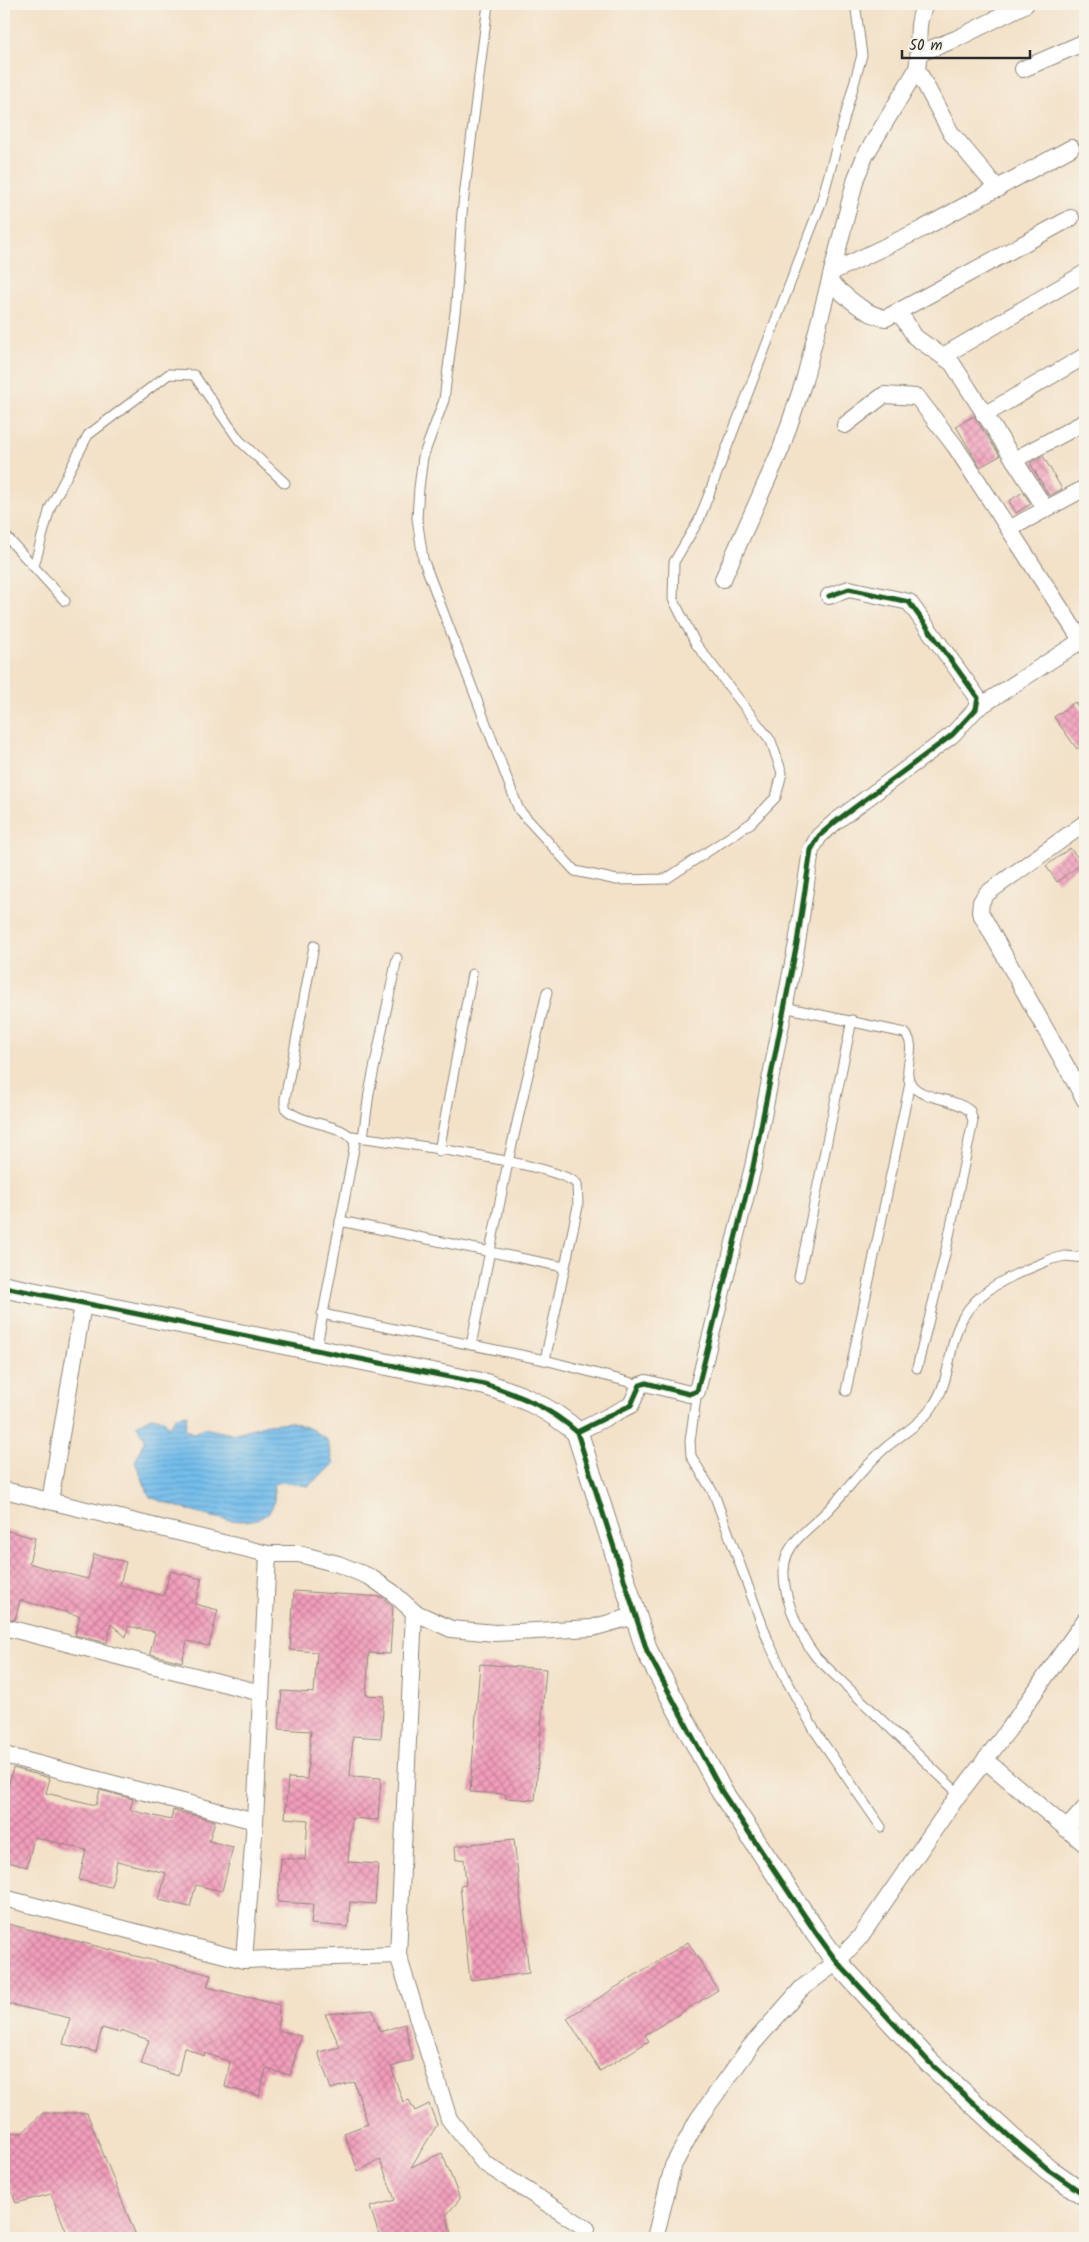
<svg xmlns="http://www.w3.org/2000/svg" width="1089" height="2242" font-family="Kalam,sans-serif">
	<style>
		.water { fill: url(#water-rules); stroke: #4f748c }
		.building { fill: url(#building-cross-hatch) }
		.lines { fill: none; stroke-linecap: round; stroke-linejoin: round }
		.service-casing { stroke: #8f867a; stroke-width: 11 }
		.minor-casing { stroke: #8f867a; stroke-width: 18 }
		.tertiary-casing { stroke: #8f867a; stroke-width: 23 }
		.service { stroke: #fff; stroke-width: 9 }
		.minor { stroke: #fff; stroke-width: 16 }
		.tertiary { stroke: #fff; stroke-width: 21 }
		.cycleway-casing { stroke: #f7f3e8; stroke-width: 8 }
		.cycleway { stroke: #1b5e20; stroke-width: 5 }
	</style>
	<defs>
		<pattern id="water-rules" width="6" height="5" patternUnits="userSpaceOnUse" patternTransform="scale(1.25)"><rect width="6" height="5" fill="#73bdec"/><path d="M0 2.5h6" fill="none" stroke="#5f9abf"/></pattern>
		<pattern id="building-cross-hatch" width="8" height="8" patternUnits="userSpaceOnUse" patternTransform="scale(1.25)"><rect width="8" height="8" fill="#f29dbb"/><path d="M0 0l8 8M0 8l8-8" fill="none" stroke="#c48098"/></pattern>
	</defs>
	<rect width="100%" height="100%" fill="#f7f3e8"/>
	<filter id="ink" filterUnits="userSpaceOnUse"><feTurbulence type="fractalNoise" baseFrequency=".02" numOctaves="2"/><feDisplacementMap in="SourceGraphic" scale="10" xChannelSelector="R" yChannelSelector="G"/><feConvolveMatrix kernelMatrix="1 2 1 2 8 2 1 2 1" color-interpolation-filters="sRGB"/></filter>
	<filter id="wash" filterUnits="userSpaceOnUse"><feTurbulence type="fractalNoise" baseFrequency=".0096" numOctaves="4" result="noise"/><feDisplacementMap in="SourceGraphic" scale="20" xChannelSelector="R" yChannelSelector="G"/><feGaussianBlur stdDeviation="1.12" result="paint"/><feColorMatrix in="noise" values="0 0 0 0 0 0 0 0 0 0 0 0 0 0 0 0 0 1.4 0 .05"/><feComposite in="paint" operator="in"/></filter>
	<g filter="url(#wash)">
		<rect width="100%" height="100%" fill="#f3e1c8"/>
		<path class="water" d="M187,1414L185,1430L194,1433L203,1428L232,1434L268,1424L292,1422L311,1429L327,1440L334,1464L308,1486L282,1482L273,1484C287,1552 179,1507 150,1497L135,1462L145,1438L136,1425L151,1417L164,1419L168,1428L176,1416Z"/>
		<g id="blocks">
			<g class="building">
				<path d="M974,416L1000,456L980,467L956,426Z"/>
				<path d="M1043,456L1062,489L1049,496L1030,463Z"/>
				<path d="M1023,492L1031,504L1016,513L1009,501Z"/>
				<path d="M1075,702L1085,717V743L1077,749L1054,717Z"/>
				<path d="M1070,848L1082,863L1057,882L1046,866Z"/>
				<path d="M4,1530L35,1538L29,1563L51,1570L88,1579L94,1554L126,1562L120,1585L164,1596L170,1571L202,1579L195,1604L218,1610L209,1646L187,1641L182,1662L150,1654L155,1632L128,1626L126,1637L111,1624L107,1643L75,1635L80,1616L20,1600L15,1620L4,1617Z"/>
				<path d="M294,1591L382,1597L393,1607L390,1654L369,1653L366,1695L384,1696L381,1738L353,1736L350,1776L381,1778L378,1820L352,1818L348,1862L378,1864L375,1904L350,1902L348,1927L311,1924L313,1904L278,1902L281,1858L305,1860L308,1820L285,1818L288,1778L307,1779L311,1731L279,1729L282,1691L314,1693L317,1652L290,1650Z"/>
				<path d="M480,1664L546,1669L535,1800L505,1798L506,1794L470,1792Z"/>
				<path d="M13,1768L50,1778L46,1793L96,1805L100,1790L133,1799L130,1810L171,1820L173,1810L215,1821L209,1841L233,1847L222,1891L196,1885L190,1907L159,1900L166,1873L117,1861L111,1887L79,1880L86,1850L34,1837L27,1867L4,1861V1789L7,1790Z"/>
				<path d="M514,1839L529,1973L470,1980L460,1886L466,1885L464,1859L456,1860L455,1846Z"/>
				<path d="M4,1923L211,1975L207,1987L279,2005L278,2030L301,2036L290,2075L266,2069L259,2096L225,2087L230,2062L205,2053L204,2056L184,2047L178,2076L141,2064L149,2040L121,2030L120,2033L102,2028L96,2052L63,2044L70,2018L4,2003Z"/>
				<path d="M688,1942L718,1990L645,2035L649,2041L600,2071L567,2018Z"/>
				<path d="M373,2010L380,2032L405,2024L413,2060L391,2067L403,2102L409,2100L415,2111L429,2104L437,2125L411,2167L442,2153L460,2199L446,2215L452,2238H380L370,2207L395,2200L380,2160L358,2171L344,2133L368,2124L354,2082L331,2089L318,2052L340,2047L325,2014Z"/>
				<path d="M43,2113H87L137,2238H69L51,2194L16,2203L4,2172V2132L22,2133Z"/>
			</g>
		</g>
	</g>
	<g filter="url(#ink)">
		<use href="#blocks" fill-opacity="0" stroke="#8f867a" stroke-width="1"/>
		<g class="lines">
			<defs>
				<g id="service">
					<path d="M488,4L462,213L456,305L444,400L423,457L419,488L417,518L423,559L519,810L575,871L617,880L666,879L751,823L776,797L782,773L771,741L696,644L673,599L674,562L699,520L821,203L862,55L856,10L853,4"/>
					<path d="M4,534L65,601"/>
					<path d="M34,566L50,508L88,435L169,374L194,375L239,440L285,483"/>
					<path d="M314,946L285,1099V1108C303,1127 344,1121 355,1143L316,1351"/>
					<path d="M784,1007L905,1033C919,1048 901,1069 911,1084C921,1100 954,1097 970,1111L973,1121L971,1131L946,1250L917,1368"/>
					<path d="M352,1136C391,1142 556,1163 577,1184L578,1206L545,1360"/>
					<path d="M363,1138L369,1093L397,958"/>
					<path d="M439,1151L472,974"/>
					<path d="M340,1221L564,1267"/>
					<path d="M799,1277L852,1020"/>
					<path d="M322,1314L545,1360L640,1385"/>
					<path d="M471,1345L508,1162L547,992"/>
					<path d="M697,1391L690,1441L691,1456L714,1494L769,1643L787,1681L815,1731L881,1827"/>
					<path d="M846,1391L910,1083"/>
					<path d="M959,1794L816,1657C798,1634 776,1584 787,1555C795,1536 814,1525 828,1510C847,1490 863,1468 884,1449C899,1436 918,1426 930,1410C959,1373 940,1330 982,1295C1001,1279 1030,1268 1052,1259L1065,1256L1085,1258"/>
				</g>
				<g id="minor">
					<path d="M920,53L956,39L1026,4"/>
					<path d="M917,69L951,133L998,189"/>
					<path d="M1023,69L1085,42"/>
					<path d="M832,272L922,229L1071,148"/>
					<path d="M830,283C847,296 864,315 886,318L1071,218"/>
					<path d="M898,313L905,321L915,337L952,363L1045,508"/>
					<path d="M943,356L1085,273"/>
					<path d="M984,415L1085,356"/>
					<path d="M845,425L884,395L917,397L955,446L1085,646"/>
					<path d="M1014,460L1085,422"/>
					<path d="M1009,529L1085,488"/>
					<path d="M723,579L781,449L804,381L856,178L865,156L917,69C921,48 914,22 926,4"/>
					<path d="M976,709L1082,640"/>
					<path d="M1085,823L986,894L981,902L980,912L1085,1100"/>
					<path d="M577,1432L631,1405L640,1385L646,1383L689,1394L697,1391L753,1167L797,943L811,850L819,836L835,822L952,735L976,709L978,698L909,602L849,589L829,596"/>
					<path d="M4,1490L268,1554H299L338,1564L370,1577L392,1592L414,1612L451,1629L495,1633L592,1628L634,1616"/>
					<path d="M50,1501L83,1304"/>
					<path d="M4,1627L261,1693"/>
					<path d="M4,1755L255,1821"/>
					<path d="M985,1760L1085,1844"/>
					<path d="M1066,1829L1085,1808"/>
					<path d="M4,1898L244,1960L398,1955L449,2119L484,2163L587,2229"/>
					<path d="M398,1955L414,1612"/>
					<path d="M244,1960L255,1821L268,1554"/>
					<path d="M655,2238L673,2166L698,2119L750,2047L802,1988L837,1962L860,1937L959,1794L1009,1729L1085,1620"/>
				</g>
				<path id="tertiary" d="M4,1287L484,1384C519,1395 549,1407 577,1432L647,1651L722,1792L816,1933L837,1962L930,2063L1010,2137L1049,2170L1085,2195"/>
			</defs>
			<use href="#service" class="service-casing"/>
			<use href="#minor" class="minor-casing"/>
			<use href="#tertiary" class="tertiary-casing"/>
			<use href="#service" class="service"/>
			<use href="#minor" class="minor"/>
			<use href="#tertiary" class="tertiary"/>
			<defs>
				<g id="cycleway">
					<path d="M4,1287L484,1384C519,1395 549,1407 577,1432L647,1651L722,1792L816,1933L837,1962L930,2063L1010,2137L1049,2170L1085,2195"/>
					<path d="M577,1432L631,1405L640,1385L646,1383L689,1394L697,1391L753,1167L797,943L811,850L819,836L835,822L952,735L976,709L978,698L909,602L849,589L829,596"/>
				</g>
			</defs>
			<use href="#cycleway" class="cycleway-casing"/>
			<use href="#cycleway" class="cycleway"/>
		</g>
	</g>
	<rect width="1089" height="2242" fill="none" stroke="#f7f3e8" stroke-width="20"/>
	<path d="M902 50v8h128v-8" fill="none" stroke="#2b2b2b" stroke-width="2.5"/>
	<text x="909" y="50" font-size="15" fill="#2b2b2b" stroke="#f7f3e8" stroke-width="4" paint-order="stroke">50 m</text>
</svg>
